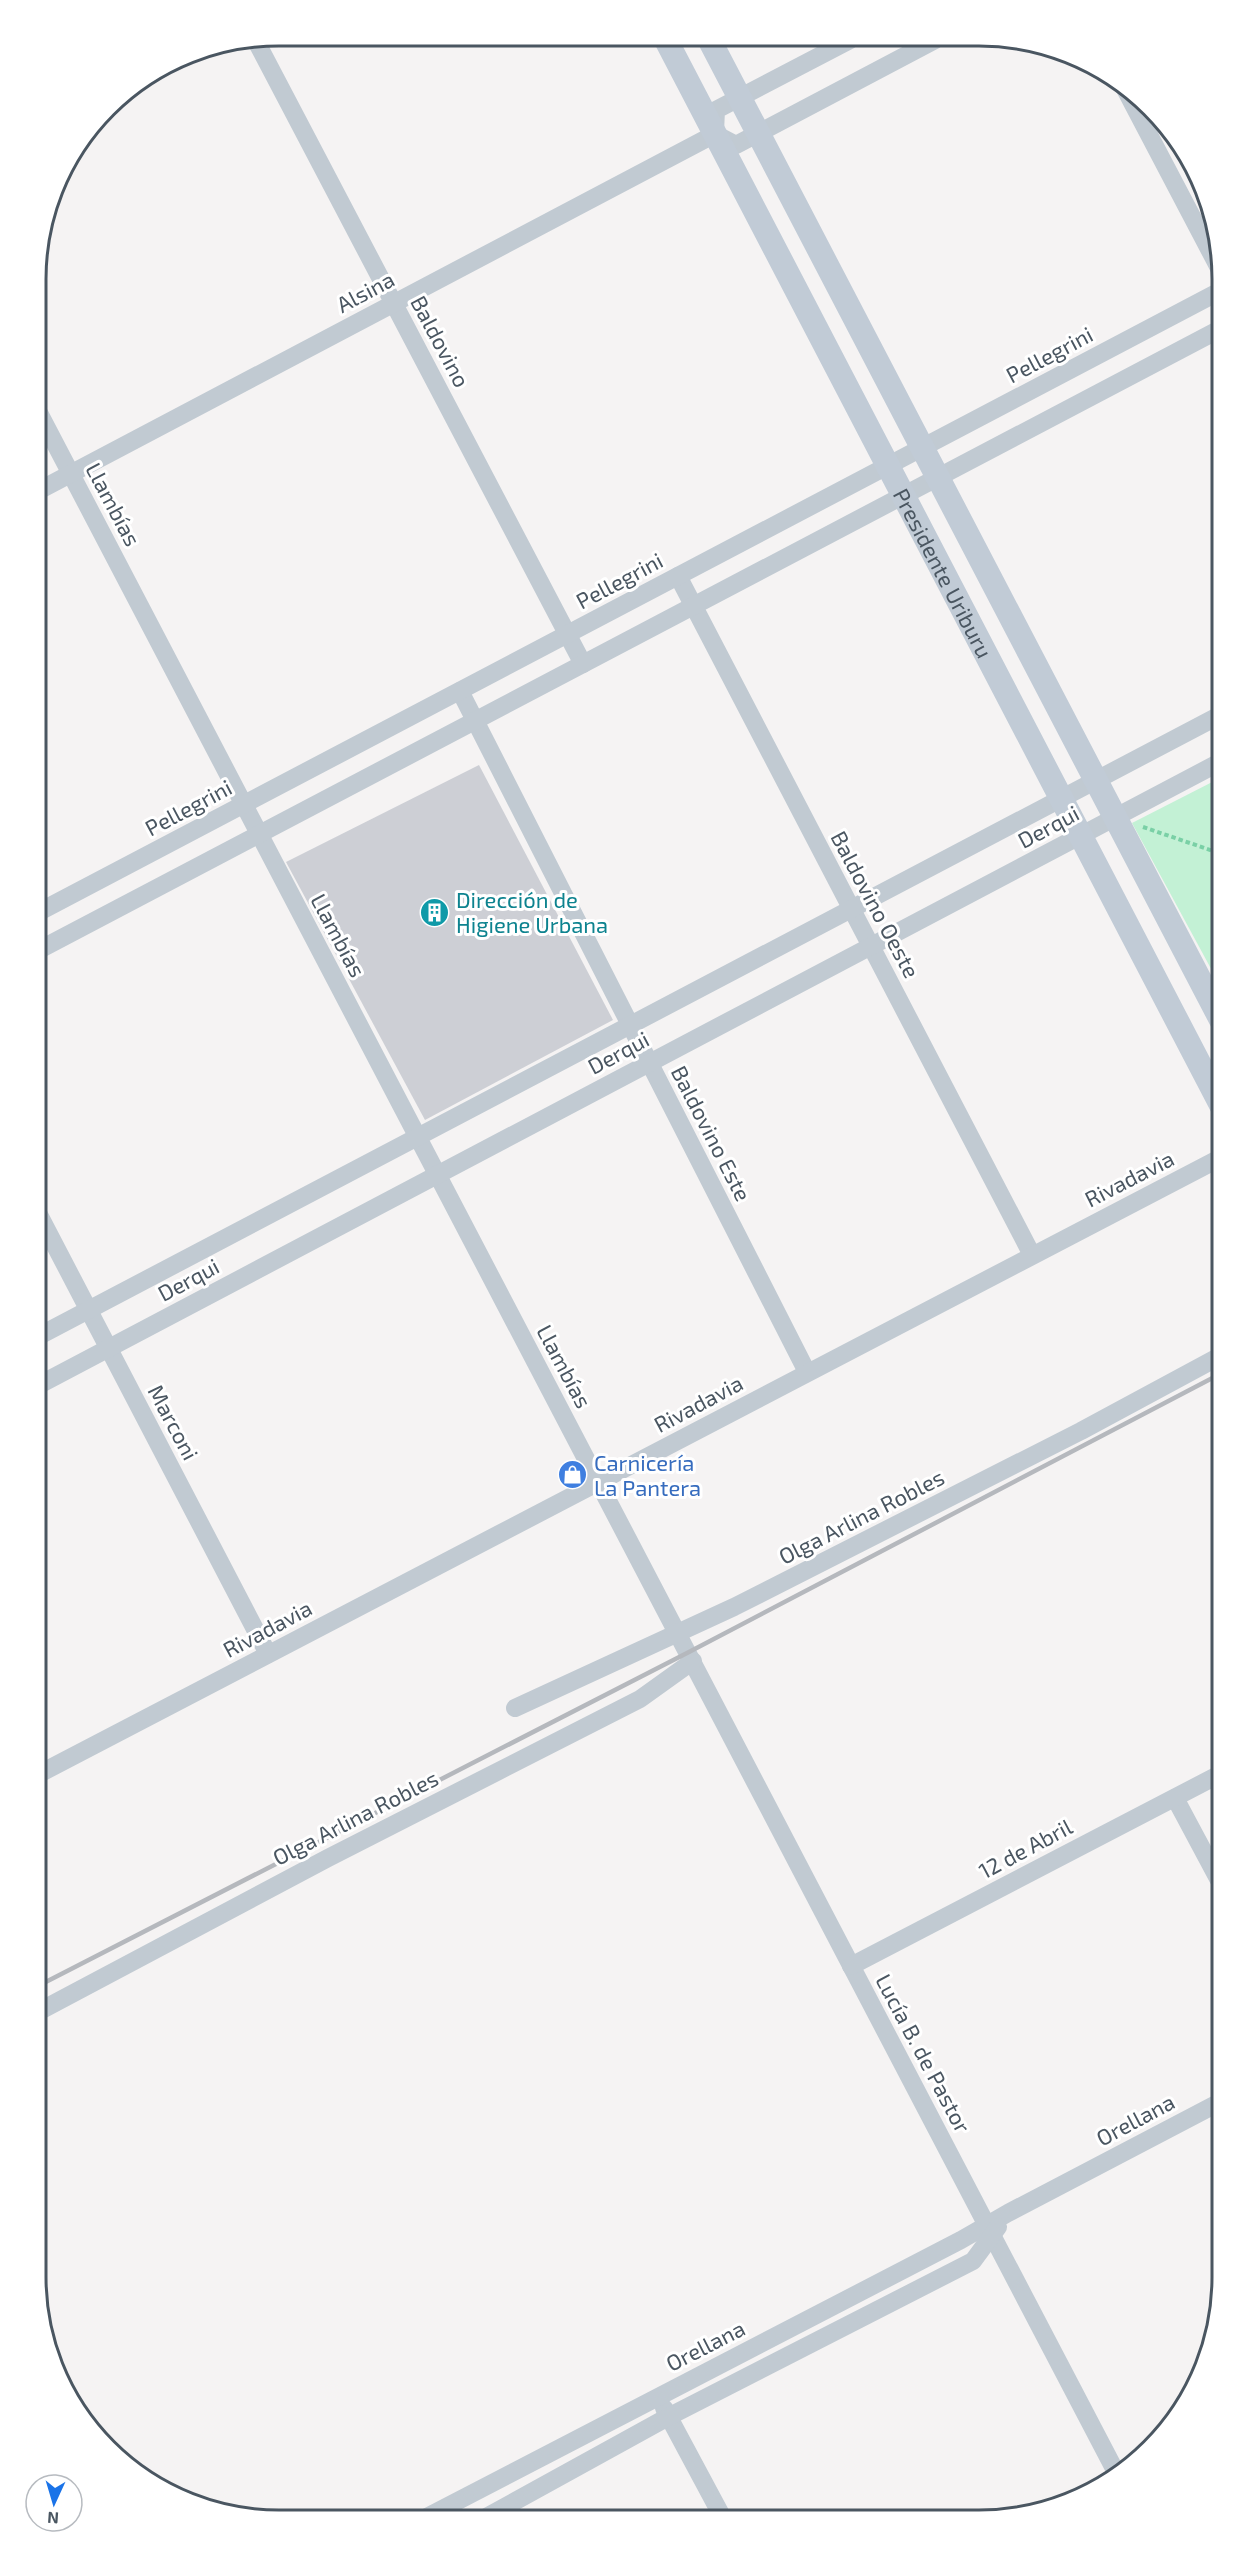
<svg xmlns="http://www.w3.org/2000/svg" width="1258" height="2557" font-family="'Exo 2',sans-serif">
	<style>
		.green { fill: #c3f1d5 }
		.building { fill: #cdcfd5 }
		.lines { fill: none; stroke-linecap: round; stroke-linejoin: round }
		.path { stroke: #7ad0a6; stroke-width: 4; stroke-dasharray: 4.5 3; stroke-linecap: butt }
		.street { stroke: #c1cad2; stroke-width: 18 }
		.secondary { stroke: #c1cbd6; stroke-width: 24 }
		.rail { stroke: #b5b8bd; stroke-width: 4.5 }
		.labels { text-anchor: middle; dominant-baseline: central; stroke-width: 6; stroke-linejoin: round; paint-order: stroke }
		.street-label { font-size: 22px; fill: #4a5661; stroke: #fff }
		.culture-label { font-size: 22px; fill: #0d838f; stroke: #fff; text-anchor: start }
		.shop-label { font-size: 22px; fill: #366cbe; stroke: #fff; text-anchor: start }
		.rim { fill: none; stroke: #4a5661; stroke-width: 3 }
	</style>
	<rect width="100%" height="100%" fill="#f5f3f3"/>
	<path class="green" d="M1222,777V989L1132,823Z"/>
	<path class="building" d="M479,765L613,1020L425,1120L286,862Z"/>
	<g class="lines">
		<path class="path" d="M1143,827L1222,854"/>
		<g class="street">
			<path d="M256,41L583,664"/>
			<path d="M1124,87L1220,270"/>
			<path d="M715,132L716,110L850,40"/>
			<path d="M715,134L736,145L935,40"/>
			<path d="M38,411L1118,2476"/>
			<path d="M38,491L715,134"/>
			<path d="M678,576L1032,1255"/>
			<path d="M460,691L807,1372"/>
			<path d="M37,913L1222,290"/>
			<path d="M37,951L1222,328"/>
			<path d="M37,1211L268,1654"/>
			<path d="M37,1337L1222,714"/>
			<path d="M37,1386L1222,761"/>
			<path d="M515,1708L734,1607L1081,1431L1222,1355"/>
			<path d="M37,1775L1222,1157"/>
			<path d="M1175,1798L1222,1886"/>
			<path d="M851,1966L1222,1773"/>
			<path d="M36,2013L328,1858L640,1699L693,1661"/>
			<path d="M664,2408L724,2520"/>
			<path d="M423,2519L961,2240L1008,2213L1222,2101"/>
			<path d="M481,2520L668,2417L973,2261L998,2227"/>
		</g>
		<g class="secondary">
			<path id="s1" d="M665,38L1222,1107"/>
			<path d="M709,39L1222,1022"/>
		</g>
		<path class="rail" d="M36,1987L689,1652L1222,1373"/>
	</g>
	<defs>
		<symbol id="building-disc" viewBox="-11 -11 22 22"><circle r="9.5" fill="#0f9aa8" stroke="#fff"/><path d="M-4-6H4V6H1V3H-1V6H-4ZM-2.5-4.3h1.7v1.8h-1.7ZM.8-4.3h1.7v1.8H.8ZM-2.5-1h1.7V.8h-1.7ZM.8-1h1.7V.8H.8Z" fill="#fff"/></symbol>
		<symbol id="shop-disc" viewBox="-11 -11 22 22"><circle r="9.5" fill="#3f7fe0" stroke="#fff"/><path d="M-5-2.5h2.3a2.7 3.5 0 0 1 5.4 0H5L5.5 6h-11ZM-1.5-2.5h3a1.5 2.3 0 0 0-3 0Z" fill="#fff"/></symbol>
	</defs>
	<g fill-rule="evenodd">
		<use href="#building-disc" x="418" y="896" width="33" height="33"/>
		<use href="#shop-disc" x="556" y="1458" width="33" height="33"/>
	</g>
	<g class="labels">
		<g class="street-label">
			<text transform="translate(365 291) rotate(-28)">Alsina</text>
			<text transform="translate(441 341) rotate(62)">Baldovino</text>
			<text transform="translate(1049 354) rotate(-28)">Pellegrini</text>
			<text transform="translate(114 504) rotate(62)">Llambías</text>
			<text stroke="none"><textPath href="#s1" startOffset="603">Presidente Uriburu</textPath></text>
			<text transform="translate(619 580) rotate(-28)">Pellegrini</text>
			<text transform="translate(188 807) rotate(-28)">Pellegrini</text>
			<text transform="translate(1048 826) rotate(-28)">Derqui</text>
			<text transform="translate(876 904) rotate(62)">Baldovino Oeste</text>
			<text transform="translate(339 935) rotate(62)">Llambías</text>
			<text transform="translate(618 1052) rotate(-28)">Derqui</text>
			<text transform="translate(712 1133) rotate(63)">Baldovino Este</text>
			<text transform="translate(1129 1178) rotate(-27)">Rivadavia</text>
			<text transform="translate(188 1279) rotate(-28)">Derqui</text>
			<text transform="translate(565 1366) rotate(62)">Llambías</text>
			<text transform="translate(698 1403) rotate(-28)">Rivadavia</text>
			<text transform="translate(174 1422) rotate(62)">Marconi</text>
			<text transform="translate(861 1516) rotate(-27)">Olga Arlina Robles</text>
			<text transform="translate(267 1628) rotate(-28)">Rivadavia</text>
			<text transform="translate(355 1817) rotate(-27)">Olga Arlina Robles</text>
			<text transform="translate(1025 1848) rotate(-28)">12 de Abril</text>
			<text transform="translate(924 2053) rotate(62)">Lucía B. de Pastor</text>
			<text transform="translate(1135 2119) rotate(-28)">Orellana</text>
			<text transform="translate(705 2345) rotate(-27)">Orellana</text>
		</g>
		<g class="culture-label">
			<text x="456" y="899">Dirección de<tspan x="456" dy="25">Higiene Urbana</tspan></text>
		</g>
		<g class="shop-label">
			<text x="594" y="1462">Carnicería<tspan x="594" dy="25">La Pantera</tspan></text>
		</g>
	</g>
	<path d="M0 0H1258V2557H0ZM279 46H979A233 233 0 0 1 1212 279V2277A233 233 0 0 1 979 2510H279A233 233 0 0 1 46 2277V279A233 233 0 0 1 279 46Z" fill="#fff" fill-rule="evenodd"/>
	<path class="rim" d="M279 46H979A233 233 0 0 1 1212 279V2277A233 233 0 0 1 979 2510H279A233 233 0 0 1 46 2277V279A233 233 0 0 1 279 46Z"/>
	<g transform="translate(54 2503) rotate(184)"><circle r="28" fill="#ffffff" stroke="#b7bbc0" stroke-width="1.5"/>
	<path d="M0-4.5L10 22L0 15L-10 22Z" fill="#1a73e8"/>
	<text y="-9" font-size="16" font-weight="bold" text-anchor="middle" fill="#4a5661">N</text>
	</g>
</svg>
